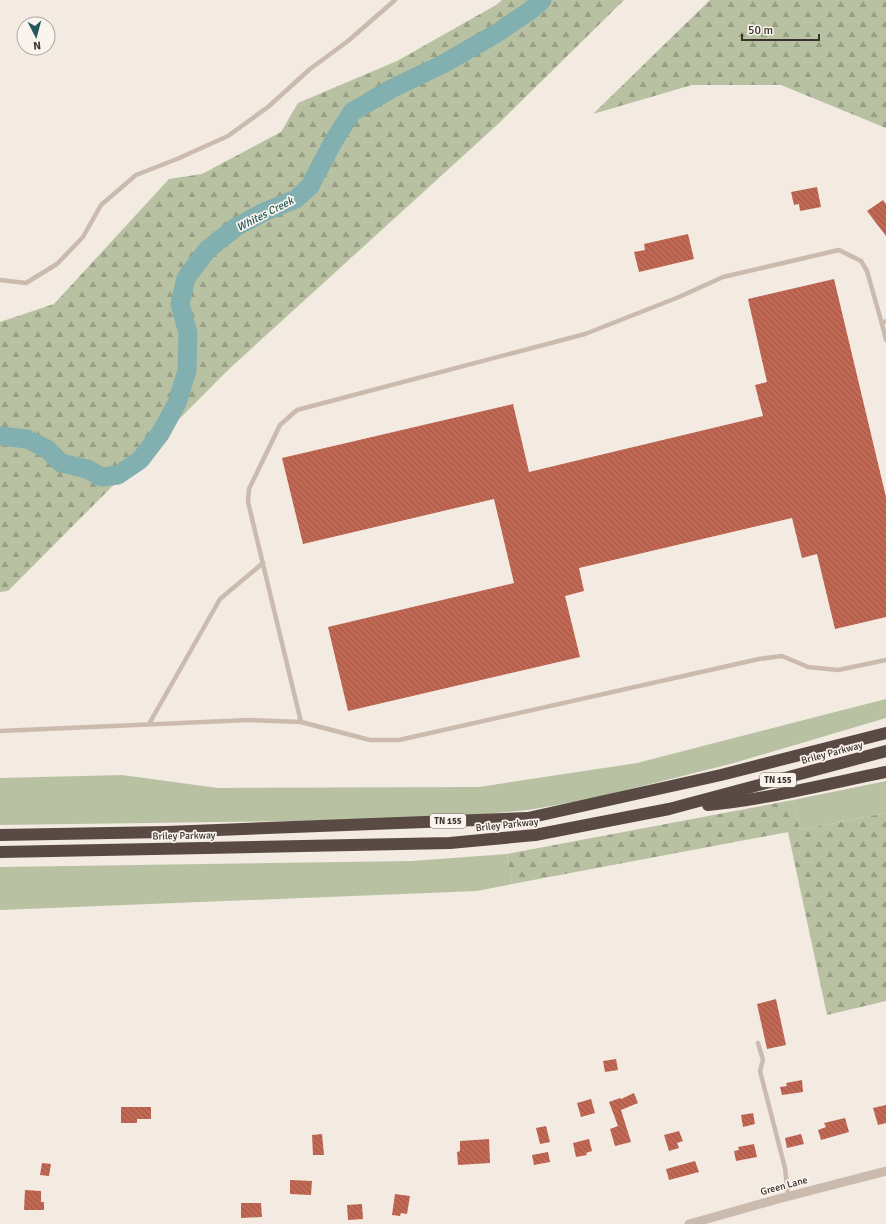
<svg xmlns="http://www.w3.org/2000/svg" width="886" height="1224" font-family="Signika,sans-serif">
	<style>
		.grass { fill: #b8c2a2 }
		.forest { fill: url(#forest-firs) }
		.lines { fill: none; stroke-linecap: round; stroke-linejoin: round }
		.river { stroke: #82afaf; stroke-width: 19 }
		.building { fill: url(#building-back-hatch) }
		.lane { stroke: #cbbaae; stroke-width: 4.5 }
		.street { stroke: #cbbaae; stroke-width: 9 }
		.highway { stroke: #5a4a44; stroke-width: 12 }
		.labels { text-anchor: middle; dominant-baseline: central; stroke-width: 3.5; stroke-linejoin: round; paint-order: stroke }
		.shield { fill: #faf4ef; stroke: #746b66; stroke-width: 1 }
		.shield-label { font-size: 9px; font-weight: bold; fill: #3a302c }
		.street-label { font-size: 10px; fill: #3a302c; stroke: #faf4ef }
		.water-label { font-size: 11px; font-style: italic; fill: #23595a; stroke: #faf4ef }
	</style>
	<defs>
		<pattern id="forest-firs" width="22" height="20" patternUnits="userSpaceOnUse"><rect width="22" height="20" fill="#b8c2a2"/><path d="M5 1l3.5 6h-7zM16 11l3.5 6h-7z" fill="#979e84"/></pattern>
		<pattern id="building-back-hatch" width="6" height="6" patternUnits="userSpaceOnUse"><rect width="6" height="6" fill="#c06853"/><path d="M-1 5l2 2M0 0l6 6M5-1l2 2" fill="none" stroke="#9d5645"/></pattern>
	</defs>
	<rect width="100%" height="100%" fill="#f3eae2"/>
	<g class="grass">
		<path d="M886,699V718L734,763L591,799L528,810L429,819L0,825V778L122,775L218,788L479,787L637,763Z"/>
		<path d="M886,781V813L800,830L793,800Z"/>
		<path d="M507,854L512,884L477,891L0,910V867L412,861Z"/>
	</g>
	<g class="forest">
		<path d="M502,0H624L497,125L228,370L8,591L0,592V322L54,304L169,179L202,174L281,132L298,103L397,61L496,5Z"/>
		<path d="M710,0H886V128L781,85H692L593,114Z"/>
		<path d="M793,800L800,830L886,813V1001L827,1015L788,832L512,884L507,854Z"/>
	</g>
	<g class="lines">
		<path class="river" d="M0,436L27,439L47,449L61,463L87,469L102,477L118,475L140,460L160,434L177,403L187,371L188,333L180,304L186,278L207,250L236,227L264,212L296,199L310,186L333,142L352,112L391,89L443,64L497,33L531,10L542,0"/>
	</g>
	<g class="building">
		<path d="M817,187L821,207L800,211L799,204L794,205L791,192Z"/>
		<path d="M883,200L886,204V236L867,211Z"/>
		<path d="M688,234L694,259L639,272L634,252L645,250L644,244Z"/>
		<path d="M834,279L886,497V617L835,629L817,554L802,558L792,518L579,568L584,591L565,596L580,657L348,711L328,627L514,583L494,499L303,544L282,458L513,404L529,472L763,416L755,385L767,382L748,299Z"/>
		<path d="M776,999L786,1045L767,1049L757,1004Z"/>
		<path d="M616,1059L618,1070L605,1072L603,1061Z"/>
		<path d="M802,1080L803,1092L782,1095L780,1087L787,1086L786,1083Z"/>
		<path d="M634,1093L638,1103L621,1110L631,1142L615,1146L610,1129L618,1126L609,1102L620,1098L621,1099Z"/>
		<path d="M591,1099L595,1113L581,1117L577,1103Z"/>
		<path d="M886,1105V1123L878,1125L873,1108Z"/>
		<path d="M121,1107H151V1119H137V1123H121Z"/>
		<path d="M753,1113L755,1124L743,1127L741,1115Z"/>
		<path d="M845,1118L849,1132L821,1140L818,1130L826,1127L824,1123Z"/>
		<path d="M546,1126L550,1142L540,1144L536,1128Z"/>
		<path d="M679,1131L683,1141L677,1143L679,1148L669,1151L664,1135Z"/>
		<path d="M322,1134L324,1155H313L312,1135Z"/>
		<path d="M801,1134L804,1144L787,1148L785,1138Z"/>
		<path d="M489,1139L490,1163L458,1165L457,1152L460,1151V1141Z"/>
		<path d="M589,1139L592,1151L586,1153L587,1155L576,1157L573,1143Z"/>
		<path d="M754,1144L757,1157L736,1161L734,1151L739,1150L738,1147Z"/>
		<path d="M548,1152L550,1162L534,1165L532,1155Z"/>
		<path d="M695,1161L699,1172L669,1180L666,1169Z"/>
		<path d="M42,1163L51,1164L49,1176L40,1175Z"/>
		<path d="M290,1180L312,1181L311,1195L290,1194Z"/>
		<path d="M25,1190L41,1191V1202H44V1210H24Z"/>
		<path d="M395,1194L410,1196L407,1214L401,1213L400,1216L392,1215Z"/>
		<path d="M241,1203H261L262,1217L241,1218Z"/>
		<path d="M362,1204L363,1219L348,1220L347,1205Z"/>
	</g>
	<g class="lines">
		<g class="lane">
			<path d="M0,280L26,283L57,264L83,237L101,205L136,175L177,159L228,136L268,107L310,69L348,41L395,0"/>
			<path d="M882,324L886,340"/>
			<path d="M301,722L248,502L249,489L280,425L297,410L585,334L679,297L723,277L839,250L861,261L867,271L882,324L886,321"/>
			<path d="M149,724L220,599L263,563"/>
			<path d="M0,731L249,720L301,722L370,740H399L759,659L782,656L808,667L838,670L886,660"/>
			<path d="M758,1043L763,1060L760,1071L785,1168L788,1196"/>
		</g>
		<path class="street" d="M689,1224L778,1199L886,1171"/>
		<g class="highway">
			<path d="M708,805C768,799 827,784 886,772"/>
			<path d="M0,835L166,832L528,818L721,775L886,733"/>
			<path d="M0,852L450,843L535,835L669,809L886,751"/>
		</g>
	</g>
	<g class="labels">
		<g class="shield">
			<rect x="760" y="773" width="36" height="14" rx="3"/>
			<rect x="430" y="814" width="36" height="14" rx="3"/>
		</g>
		<g class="shield-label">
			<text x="778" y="780">TN 155</text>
			<text x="448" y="821">TN 155</text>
		</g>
		<g class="street-label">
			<text transform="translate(832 753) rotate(-15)">Briley Parkway</text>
			<text transform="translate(507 825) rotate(-6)">Briley Parkway</text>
			<text transform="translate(184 836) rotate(-1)">Briley Parkway</text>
			<text transform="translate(784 1186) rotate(-15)">Green Lane</text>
		</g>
		<g class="water-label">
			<text transform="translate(265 214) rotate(-27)">Whites Creek</text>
		</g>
	</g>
	<g transform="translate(36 36) rotate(174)"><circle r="19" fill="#faf4ef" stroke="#ada6a1"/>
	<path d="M0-3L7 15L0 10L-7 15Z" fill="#23595a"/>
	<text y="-6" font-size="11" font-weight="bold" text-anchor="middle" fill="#3a302c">N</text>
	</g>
	<path d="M742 34v6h77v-6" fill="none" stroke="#3a302c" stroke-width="2"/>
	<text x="748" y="34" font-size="12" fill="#3a302c" stroke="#faf4ef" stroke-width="3" paint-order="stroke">50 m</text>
</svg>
